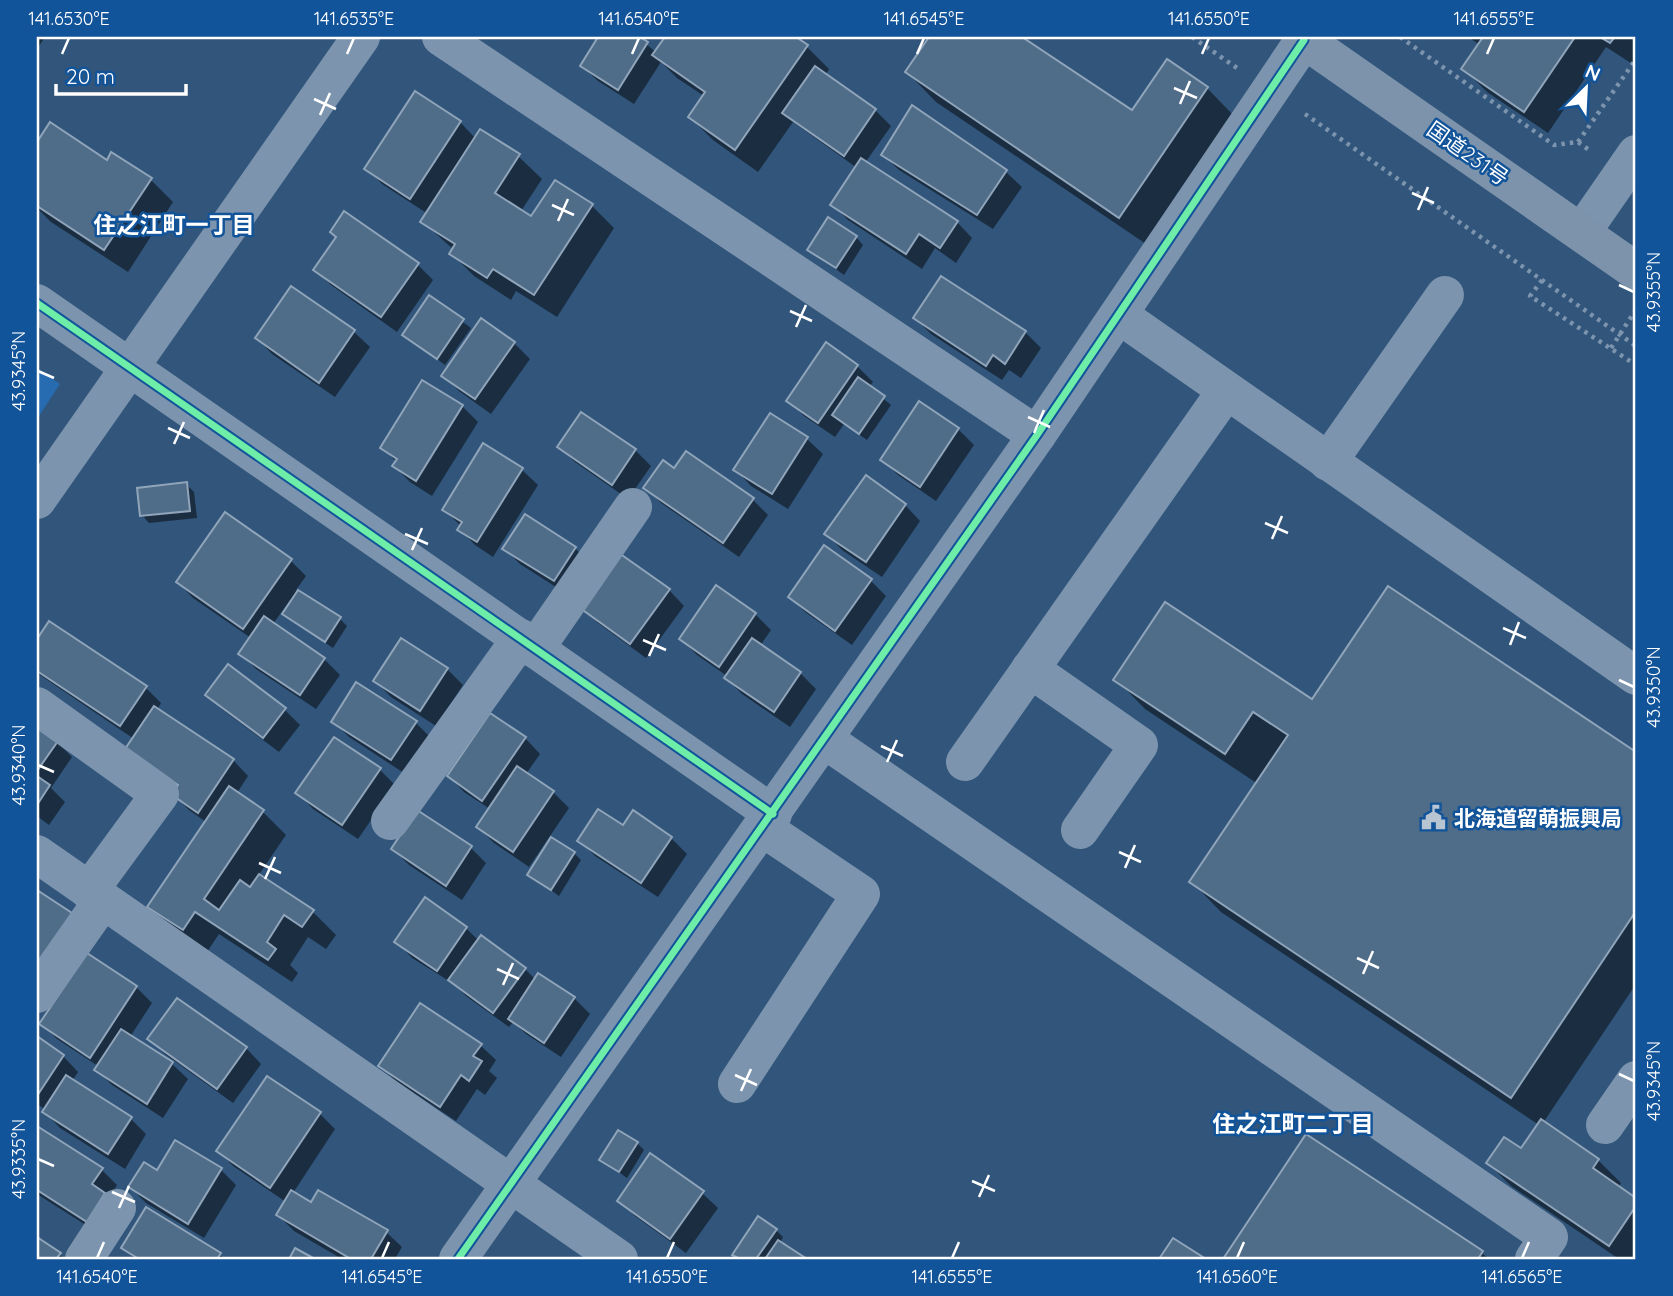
<svg xmlns="http://www.w3.org/2000/svg" width="1673" height="1296" font-family="Quicksand,'Noto Sans JP',sans-serif">
	<style>
		.green { fill: #276bb0 }
		.shadow { fill: #0007 }
		.building { fill: #4f6c89; stroke: #90a5ba; stroke-width: 2 }
		.lines { fill: none; stroke-linecap: round; stroke-linejoin: round }
		.path { stroke: #7c94ad; stroke-width: 4.5; stroke-dasharray: 3.5 5; stroke-linecap: butt }
		.minor { stroke: #7c94ad; stroke-width: 38 }
		.highway { stroke: #7c93ab; stroke-width: 38 }
		.cycleway-casing { stroke: #12549a; stroke-width: 11 }
		.cycleway { stroke: #6deda7; stroke-width: 7 }
		.ticks { fill: none; stroke: #fff; stroke-width: 2.5 }
		.labels { text-anchor: middle; dominant-baseline: central; stroke-width: 5; stroke-linejoin: round; paint-order: stroke }
		.street-label { font-size: 21px; fill: #fff; stroke: #12549a }
		.poi-label { font-size: 21px; font-weight: bold; fill: #fff; stroke: #12549a; text-anchor: start }
		.neighbourhood-label { font-size: 23px; font-weight: bold; fill: #fff; stroke: #12549a }
		.neatline { fill: none; stroke: #fff; stroke-width: 2.5 }
		.ticks-label { font-size: 18px; text-anchor: middle; fill: #fff }
	</style>
	<rect width="100%" height="100%" fill="#31557b"/>
	<path class="green" d="M37,368L60,384L37,419Z"/>
	<g class="shadow">
		<path d="M37,37H45L37,49Z"/>
		<path d="M601,37H637L656,52L667,37H793L806,46L829,69L825,76L875,110L891,126L865,163L957,222L972,238L956,263L935,248L922,269L848,220L833,205L857,168L793,122L758,172L713,140L690,117L704,96L677,78L661,62L634,104L598,81L582,66Z"/>
		<path d="M931,37H1019L1132,113L1207,88L1236,118L1149,246L936,102L907,72Z"/>
		<path d="M1468,37H1636V62L1634,65L1606,47L1548,133L1487,92L1464,69L1480,45Z"/>
		<path d="M913,108L1006,172L1022,187L993,229L899,170L883,155Z"/>
		<path d="M460,122L476,139L518,156L542,179L521,211L532,219L591,205L614,228L557,317L516,291L511,300L474,276L451,253L454,250L423,222L428,214L382,184L367,168Z"/>
		<path d="M50,124L107,162L150,179L173,202L128,272L51,222L37,208V145Z"/>
		<path d="M856,237L863,245L844,275L810,250Z"/>
		<path d="M417,264L433,280L397,332L331,285L315,269Z"/>
		<path d="M291,288L354,332L370,347L335,397L272,354L257,338Z"/>
		<path d="M430,298L471,328L445,365L404,334Z"/>
		<path d="M915,318L1025,332L1041,348L1021,378L1009,370L1002,380L931,334Z"/>
		<path d="M514,343L530,359L491,414L459,391L443,375Z"/>
		<path d="M826,345L857,366L873,382L869,387L891,405L867,440L844,424L835,437L804,416L788,400Z"/>
		<path d="M462,406L478,422L432,496L410,482L394,466L397,462L382,448Z"/>
		<path d="M581,414L635,450L651,466L628,499L575,462L559,447Z"/>
		<path d="M771,415L807,439L823,454L788,509L751,486L736,470Z"/>
		<path d="M958,429L974,445L936,501L898,475L882,460Z"/>
		<path d="M483,445L522,470L538,485L493,557L475,545L460,529L461,526L444,510Z"/>
		<path d="M675,471L753,500L768,515L739,557L661,503L646,488Z"/>
		<path d="M186,484L194,492L197,518L149,523L142,515Z"/>
		<path d="M905,505L920,521L882,577L842,550L827,534Z"/>
		<path d="M575,548L590,564L570,596L520,564L505,549Z"/>
		<path d="M291,561L306,576L296,590L340,619L347,626L333,648L292,621L285,614L292,602L290,600L273,624L324,659L340,675L316,709L256,669L241,653L251,638L193,598L178,582Z"/>
		<path d="M871,581L886,596L852,645L805,612L790,597Z"/>
		<path d="M716,587L755,614L771,630L760,646L800,673L816,689L790,727L742,694L726,678L727,676L697,655L681,639Z"/>
		<path d="M1388,589L1636,755V984L1543,1123L1598,1160L1621,1183L1618,1188L1636,1200V1259H1619L1511,1186L1488,1163L1521,1151L1539,1125L1221,912L1192,882L1258,784L1145,709L1116,679L1312,702Z"/>
		<path d="M669,590L684,606L646,658L598,623L582,608Z"/>
		<path d="M50,623L146,688L161,703L157,710L233,760L248,776L237,793L263,812L286,835L258,876L313,912L336,935L326,949L308,937L290,965L298,973L292,982L219,934L207,952L173,929L150,906L206,822L189,810L174,795L134,739L37,673V642Z"/>
		<path d="M447,669L463,685L436,726L391,697L375,681Z"/>
		<path d="M207,695L284,709L300,725L279,752L223,710Z"/>
		<path d="M333,721L416,723L431,738L407,775L349,737Z"/>
		<path d="M37,728L57,742L72,757L51,788L65,802L49,825L37,816Z"/>
		<path d="M525,738L540,754L526,774L553,792L569,808L529,867L494,843L478,827L490,809L464,792L449,776Z"/>
		<path d="M380,770L395,785L358,839L313,809L298,793Z"/>
		<path d="M623,828L671,838L687,854L658,897L595,856L579,840Z"/>
		<path d="M470,847L486,863L462,900L409,865L393,849Z"/>
		<path d="M574,853L581,860L559,896L529,874Z"/>
		<path d="M425,900L466,928L479,941L525,969L536,980L574,998L590,1014L561,1057L526,1034L513,1022L509,1027L466,996L454,984L412,958L397,942Z"/>
		<path d="M136,987L152,1003L130,1037L172,1064L188,1079L163,1118L112,1085L96,1069L98,1066L57,1039L42,1024Z"/>
		<path d="M37,1038L63,1056L78,1072L72,1081L131,1119L146,1134L125,1169L60,1128L45,1112L46,1110L37,1104Z"/>
		<path d="M150,1039L246,1048L261,1064L233,1103L165,1054Z"/>
		<path d="M480,1045L496,1060L489,1071L497,1078L485,1095L477,1089L456,1121L396,1081L380,1066Z"/>
		<path d="M320,1114L335,1129L293,1193L311,1204L386,1232L402,1247L395,1259H342L294,1231L278,1215L286,1202L233,1166L218,1150Z"/>
		<path d="M37,1129L102,1170L117,1185L108,1199L103,1236L37,1194Z"/>
		<path d="M1306,1137L1482,1253L1489,1259H1225Z"/>
		<path d="M637,1143L644,1150L627,1178L601,1159Z"/>
		<path d="M221,1170L236,1185L204,1238L146,1203L130,1187L158,1172Z"/>
		<path d="M702,1193L718,1208L686,1253L635,1216L619,1201Z"/>
		<path d="M147,1210L220,1255L225,1259H135L124,1248Z"/>
		<path d="M776,1230L783,1237L780,1243L804,1259H740L735,1254Z"/>
		<path d="M37,1239L59,1254L65,1259H37Z"/>
	</g>
	<g class="building">
		<path d="M598,37H640L648,42L618,90L580,66Z"/>
		<path d="M665,37H796L808,45L735,150L688,117L705,92L652,55Z"/>
		<path d="M929,37H1022L1132,110L1167,59L1208,87L1119,218L905,72Z"/>
		<path d="M1483,37H1575L1524,112L1461,69Z"/>
		<path d="M1600,37H1615L1610,43Z"/>
		<path d="M815,66L876,109L844,156L782,113Z"/>
		<path d="M415,91L461,121L410,199L364,169Z"/>
		<path d="M912,105L1007,170L977,215L881,155Z"/>
		<path d="M50,122L107,160L111,152L152,178L104,250L37,206V142Z"/>
		<path d="M480,129L520,154L495,193L531,216L555,180L593,204L534,295L493,269L487,278L449,254L455,244L420,222Z"/>
		<path d="M861,158L958,221L940,248L919,234L906,254L830,205Z"/>
		<path d="M344,211L419,263L381,317L313,270L336,237L330,232Z"/>
		<path d="M828,217L857,236L836,268L807,250Z"/>
		<path d="M941,276L1026,331L1005,364L993,355L986,366L913,318Z"/>
		<path d="M291,286L355,330L319,383L255,338Z"/>
		<path d="M429,295L464,319L437,359L402,335Z"/>
		<path d="M481,318L515,342L475,399L441,376Z"/>
		<path d="M826,342L858,365L818,423L786,401Z"/>
		<path d="M858,377L885,396L859,434L832,415Z"/>
		<path d="M422,380L463,405L416,481L392,466L397,459L380,448Z"/>
		<path d="M919,401L959,428L920,487L880,460Z"/>
		<path d="M581,412L636,449L612,485L557,447Z"/>
		<path d="M770,413L808,437L772,494L733,470Z"/>
		<path d="M483,443L523,468L477,542L457,530L462,522L442,510Z"/>
		<path d="M686,451L754,498L723,543L643,488L663,460L674,468Z"/>
		<path d="M866,475L906,504L866,562L824,534Z"/>
		<path d="M187,482L190,511L140,516L137,488Z"/>
		<path d="M225,512L292,559L243,629L176,582Z"/>
		<path d="M525,514L576,547L554,581L502,549Z"/>
		<path d="M824,545L872,579L835,631L788,597Z"/>
		<path d="M619,553L670,589L630,644L580,608Z"/>
		<path d="M716,585L756,613L719,667L679,639Z"/>
		<path d="M1388,586L1636,752V911L1511,1098L1189,882L1288,735L1253,712L1225,754L1113,680L1165,602L1312,699Z"/>
		<path d="M298,590L341,617L325,642L282,614Z"/>
		<path d="M264,616L325,658L300,695L238,654Z"/>
		<path d="M49,621L147,686L120,726L37,671V639Z"/>
		<path d="M401,638L448,668L420,711L373,681Z"/>
		<path d="M752,638L801,672L774,712L724,678Z"/>
		<path d="M228,664L286,708L263,738L205,695Z"/>
		<path d="M356,682L417,721L391,760L331,722Z"/>
		<path d="M154,706L234,759L198,813L172,795L178,785L125,749Z"/>
		<path d="M490,713L526,737L482,801L447,776Z"/>
		<path d="M37,726L58,741L37,771Z"/>
		<path d="M334,737L381,768L342,825L295,793Z"/>
		<path d="M517,766L554,791L513,852L476,827Z"/>
		<path d="M37,776L50,785L37,805Z"/>
		<path d="M229,786L264,810L204,899L219,910L240,880L250,887L259,874L314,910L302,927L284,915L267,942L276,949L268,960L195,912L183,930L147,907Z"/>
		<path d="M598,809L623,825L633,810L672,837L641,883L577,841Z"/>
		<path d="M417,810L472,846L446,886L391,849Z"/>
		<path d="M551,837L575,852L551,890L527,875Z"/>
		<path d="M37,890L72,913L37,967Z"/>
		<path d="M425,897L467,927L437,971L394,942Z"/>
		<path d="M481,935L526,968L493,1013L448,980Z"/>
		<path d="M87,953L137,986L90,1058L39,1024Z"/>
		<path d="M538,973L575,997L544,1043L508,1019Z"/>
		<path d="M177,998L247,1047L217,1089L147,1039Z"/>
		<path d="M420,1003L482,1044L473,1056L482,1061L469,1081L461,1075L440,1107L378,1066Z"/>
		<path d="M121,1029L173,1062L147,1104L94,1070Z"/>
		<path d="M37,1036L64,1055L37,1096Z"/>
		<path d="M66,1075L132,1117L108,1154L42,1112Z"/>
		<path d="M267,1076L321,1112L270,1188L216,1151Z"/>
		<path d="M1541,1119L1599,1159L1593,1168L1636,1198V1206L1609,1246L1486,1163L1504,1137L1521,1148Z"/>
		<path d="M37,1126L103,1168L92,1184L105,1193L87,1222L37,1190Z"/>
		<path d="M618,1130L638,1142L619,1172L599,1160Z"/>
		<path d="M1306,1134L1483,1251L1478,1259H1223Z"/>
		<path d="M175,1140L222,1168L188,1224L128,1187L144,1162L157,1170Z"/>
		<path d="M650,1153L704,1191L670,1239L617,1201Z"/>
		<path d="M291,1190L311,1202L318,1190L388,1230L371,1259H351L276,1215Z"/>
		<path d="M146,1207L221,1253L217,1259H139L121,1248Z"/>
		<path d="M758,1216L777,1229L756,1259H740L732,1255Z"/>
		<path d="M37,1237L61,1253L56,1259H37Z"/>
		<path d="M1173,1238L1206,1259H1159Z"/>
		<path d="M778,1240L807,1259H765Z"/>
		<path d="M295,1248L315,1259H289Z"/>
	</g>
	<g class="lines">
		<g class="path">
			<path d="M1192,37L1237,68"/>
			<path d="M1400,37L1554,145L1578,142L1589,150"/>
			<path d="M1305,114L1636,346"/>
			<path d="M1578,142L1636,59"/>
			<path d="M1542,280L1530,296L1636,365"/>
			<path d="M1611,348L1635,311"/>
		</g>
		<g class="minor">
			<path d="M441,37L1037,435"/>
			<path d="M1582,232L1636,154"/>
			<path d="M37,303L773,814"/>
			<path d="M1119,315L1636,676"/>
			<path d="M1328,462L1445,295"/>
			<path d="M37,500L361,37"/>
			<path d="M535,649L633,507"/>
			<path d="M1030,669L1139,745L1080,830"/>
			<path d="M37,706L160,794L89,891"/>
			<path d="M825,740L1549,1237L1534,1259"/>
			<path d="M965,762L1226,391"/>
			<path d="M390,821L521,638"/>
			<path d="M37,854L619,1259"/>
			<path d="M37,994L103,900"/>
			<path d="M737,1084L861,894L763,828"/>
			<path d="M1605,1125L1636,1080"/>
			<path d="M84,1259L117,1208"/>
			<path d="M458,1259L1037,435L1304,40"/>
		</g>
		<path class="highway" d="M1300,37L1636,271"/>
		<defs>
			<g id="cycleway">
				<path d="M37,303L773,814"/>
				<path d="M458,1259L1037,435L1304,40"/>
			</g>
		</defs>
		<use href="#cycleway" class="cycleway-casing"/>
		<use href="#cycleway" class="cycleway"/>
	</g>
	<path class="ticks" d="M62,54L69,38M347,54L354,38M632,54L639,38M917,54L924,38M1202,54L1209,38M1487,54L1494,38M1174,88L1197,98M314,99L336,109M1180,104L1190,81M320,115L330,93M1412,193L1434,203M552,205L574,215M1418,210L1428,187M558,221L568,199M1619,285L1634,292M790,311L812,321M796,327L806,305M38,371L54,378M1028,417L1050,427M168,428L190,438M1034,433L1044,410M174,444L184,422M1265,523L1288,533M405,534L428,544M1272,539L1282,516M412,550L422,528M1503,628L1526,638M643,640L666,650M1510,645L1519,622M649,656L659,634M1619,680L1634,687M881,746L903,756M887,762L897,740M38,765L54,772M1119,852L1141,862M259,863L281,873M1125,868L1135,845M265,879L275,857M1357,958L1379,968M497,969L519,979M1363,974L1373,951M503,985L513,963M1619,1074L1634,1081M735,1075L757,1085M741,1091L751,1069M38,1159L54,1166M972,1181L995,1191M112,1192L135,1202M979,1197L989,1175M119,1208L129,1186M97,1258L104,1242M382,1258L389,1242M667,1258L674,1242M952,1258L959,1242M1237,1258L1244,1242M1522,1258L1529,1242"/>
	<defs>
		<symbol id="civic-bare" viewBox="-9 -9 18 18"><path d="M-.6-6.5H3V-4.5H.6V-3L4-1V1h2V6H-6V1h2V-1L-.6-3ZM-1.2 2.5V6h2.4V2.5Z" fill="#b7c4d1" stroke="#12549a" stroke-width="2.5" paint-order="stroke"/></symbol>
	</defs>
	<g fill-rule="evenodd">
		<use href="#civic-bare" x="1416" y="800" width="35" height="35"/>
	</g>
	<g class="labels">
		<g class="street-label">
			<text transform="translate(1468 153) rotate(35)">国道231号</text>
		</g>
		<g class="poi-label">
			<text x="1454" y="818">北海道留萌振興局</text>
		</g>
		<g class="neighbourhood-label">
			<text x="174" y="224">住之江町一丁目</text>
			<text x="1293" y="1123">住之江町二丁目</text>
		</g>
	</g>
	<rect width="1673" height="1296" fill="none" stroke="#12549a" stroke-width="77"/>
	<g transform="translate(1586 88) rotate(24)" stroke="#12549a" stroke-width="5" paint-order="stroke">
	<path d="M0-5L12 26L0 18L-12 26Z" fill="#ffffff"/>
	<text y="-10" font-size="19" font-weight="bold" text-anchor="middle" fill="#ffffff">N</text>
	</g>
	<path d="M56 84v10h130v-10" fill="none" stroke="#ffffff" stroke-width="3.5"/>
	<text x="66" y="84" font-size="21" fill="#ffffff" stroke="#12549a" stroke-width="5" paint-order="stroke">20 m</text>
	<rect x="38" y="38" width="1596" height="1220" class="neatline"/>
	<g class="ticks-label">
		<text x="69" y="25">141.6530°E</text>
		<text x="354" y="25">141.6535°E</text>
		<text x="639" y="25">141.6540°E</text>
		<text x="924" y="25">141.6545°E</text>
		<text x="1209" y="25">141.6550°E</text>
		<text x="1494" y="25">141.6555°E</text>
		<text transform="translate(1654 292) rotate(-90)" y="6">43.9355°N</text>
		<text transform="translate(19 371) rotate(-90)" y="6">43.9345°N</text>
		<text transform="translate(1654 687) rotate(-90)" y="6">43.9350°N</text>
		<text transform="translate(19 765) rotate(-90)" y="6">43.9340°N</text>
		<text transform="translate(1654 1081) rotate(-90)" y="6">43.9345°N</text>
		<text transform="translate(19 1159) rotate(-90)" y="6">43.9335°N</text>
		<text x="97" y="1283">141.6540°E</text>
		<text x="382" y="1283">141.6545°E</text>
		<text x="667" y="1283">141.6550°E</text>
		<text x="952" y="1283">141.6555°E</text>
		<text x="1237" y="1283">141.6560°E</text>
		<text x="1522" y="1283">141.6565°E</text>
	</g>
</svg>
